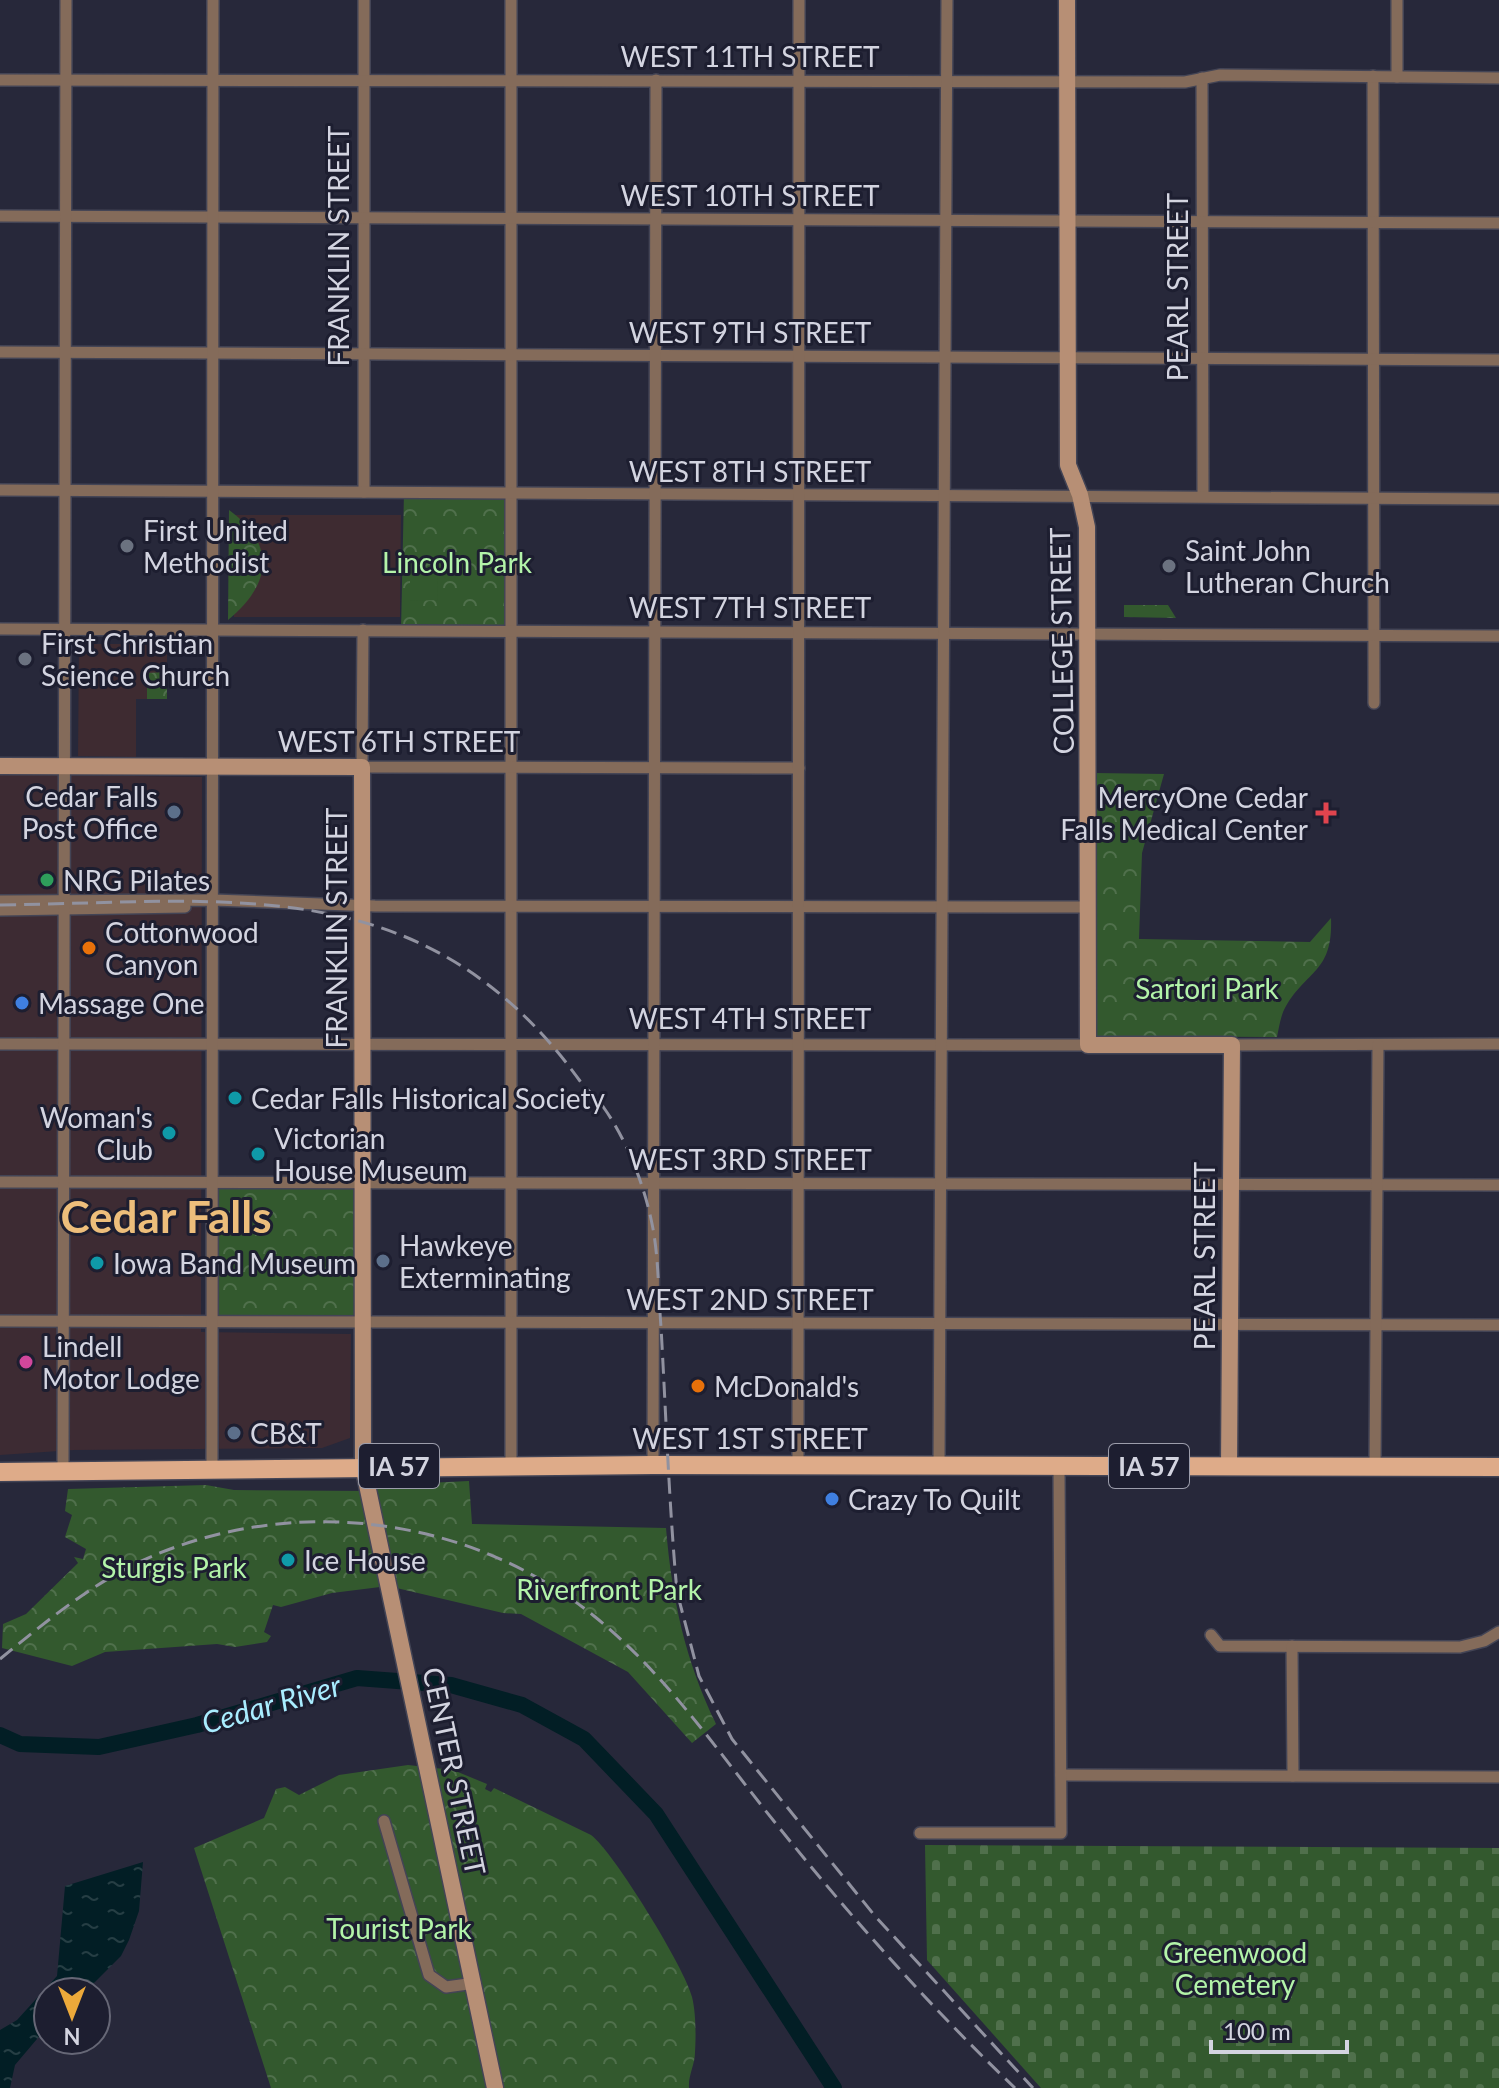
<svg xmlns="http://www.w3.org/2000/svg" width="1499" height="2088" font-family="Lato,sans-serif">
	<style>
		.commercial { fill: #3d2b33 }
		.education { fill: #3e2b31 }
		.cemetery { fill: url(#cemetery-stones) }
		.park { fill: url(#park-crowns) }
		.pitch { fill: #33592e }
		.water { fill: url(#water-ripples) }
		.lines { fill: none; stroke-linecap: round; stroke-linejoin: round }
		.river { stroke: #021e25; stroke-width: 16 }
		.street-casing { stroke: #434455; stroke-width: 14 }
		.secondary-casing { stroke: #434455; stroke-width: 19 }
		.primary-casing { stroke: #434455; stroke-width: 21 }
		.street { stroke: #846b5a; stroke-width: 11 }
		.secondary { stroke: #b78f75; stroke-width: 16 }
		.primary { stroke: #deab89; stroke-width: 18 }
		.rail { stroke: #9192a0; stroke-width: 3; stroke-dasharray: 16 8; stroke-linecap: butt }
		.worship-dot { fill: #6b7280; stroke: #1d1e30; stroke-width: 3 }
		.service-dot { fill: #5c6f8a; stroke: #1d1e30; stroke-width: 3 }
		.health-dot { fill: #e0444e; stroke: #1d1e30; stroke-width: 3 }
		.leisure-dot { fill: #2e9e5b; stroke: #1d1e30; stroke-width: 3 }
		.food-dot { fill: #e8710a; stroke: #1d1e30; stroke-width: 3 }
		.shop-dot { fill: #3f7fe0; stroke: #1d1e30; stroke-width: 3 }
		.culture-dot { fill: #0f9aa8; stroke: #1d1e30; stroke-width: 3 }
		.hotel-dot { fill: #d1479c; stroke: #1d1e30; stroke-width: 3 }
		.labels { text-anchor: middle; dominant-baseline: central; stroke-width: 6; stroke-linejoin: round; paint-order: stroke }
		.shield { fill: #1d1e30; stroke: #9c9dab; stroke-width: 2 }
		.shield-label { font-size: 26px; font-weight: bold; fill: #d3d4e0 }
		.street-label { font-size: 28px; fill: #d3d4e0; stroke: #1d1e30 }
		.poi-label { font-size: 28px; fill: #d3d4e0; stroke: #1d1e30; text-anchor: start }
		.park-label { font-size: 28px; fill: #b3f4a9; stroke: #1d1e30 }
		.water-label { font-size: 30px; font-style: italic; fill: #a9edff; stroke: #1d1e30 }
		.town-label { font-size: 44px; font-weight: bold; fill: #edbe7b; stroke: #1d1e30 }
	</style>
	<defs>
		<pattern id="cemetery-stones" width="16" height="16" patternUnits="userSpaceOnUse" patternTransform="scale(2)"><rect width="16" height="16" fill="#33592e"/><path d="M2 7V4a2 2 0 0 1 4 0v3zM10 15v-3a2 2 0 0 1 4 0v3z" fill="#50704c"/></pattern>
		<pattern id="park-crowns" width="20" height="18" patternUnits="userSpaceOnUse" patternTransform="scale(2)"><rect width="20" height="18" fill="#33592e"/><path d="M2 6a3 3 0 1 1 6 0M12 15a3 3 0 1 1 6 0" fill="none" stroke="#50704c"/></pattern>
		<pattern id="water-ripples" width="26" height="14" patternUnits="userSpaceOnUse" patternTransform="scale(2)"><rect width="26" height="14" fill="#021e25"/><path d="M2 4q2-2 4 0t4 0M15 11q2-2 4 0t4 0" fill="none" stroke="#263e44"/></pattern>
	</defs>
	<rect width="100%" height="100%" fill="#27283a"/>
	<path class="commercial" d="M0,774L202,777L201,1332L351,1334L350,1438L322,1448L74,1450L0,1455Z"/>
	<g class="education">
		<path d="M234,515H401L400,617H234Z"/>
		<path d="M79,644H167V699H136V757L78,756Z"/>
	</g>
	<path class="cemetery" d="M925,1845L1499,1848V2088H1041L927,1960Z"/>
	<g class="park">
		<path d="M404,493H511V630H401Z"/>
		<path d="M229,510C276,544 272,584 228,620Z"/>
		<path d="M1124,605H1168L1176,618L1124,617Z"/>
		<path d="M167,672V699H147V673Z"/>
		<path d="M1094,773L1164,774L1142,853L1139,939L1310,942L1331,918C1333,972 1308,969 1286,1006C1281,1014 1279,1027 1277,1037L1094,1036Z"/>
		<path d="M213,1182H362L363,1322L213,1321Z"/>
		<path d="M469,1481L472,1524L666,1528C672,1599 685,1660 716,1724L692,1743L628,1672L521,1614L503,1613L388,1586L332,1593L281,1607L273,1605L264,1632L271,1636L267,1642L235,1647L217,1644L105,1652L72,1666L2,1648L3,1624L26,1614L78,1563L74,1557L83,1559L86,1549L65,1537L72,1515L65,1511L68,1489L206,1485L234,1490L367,1491L406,1484Z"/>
		<path d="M408,1765L453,1770L487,1784L485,1789L491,1792L494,1788L591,1835C613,1851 686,1970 692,1997C696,2013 696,2036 695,2052C695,2065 688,2075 689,2088H271L194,1848L264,1818L276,1789L285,1787L299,1795L339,1775Z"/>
	</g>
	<path class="pitch" d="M410,572H437L438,600L410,601Z"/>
	<path class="water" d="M143,1862L139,1911L129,1940L121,1956L85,1992H48V2026L15,2065L10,2088H0V2030L17,2020L57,1976L65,1886Z"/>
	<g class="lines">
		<path class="river" d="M0,1735L20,1744L99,1747L197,1725L357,1678L451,1685L522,1705L584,1739L656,1814L834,2088"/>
		<defs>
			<g id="street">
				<path d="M364,0V492"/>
				<path d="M511,0V1466"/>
				<path d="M1397,0V77"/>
				<path d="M1373,76L1374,703"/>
				<path d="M1202,78L1203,495"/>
				<path d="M0,80L1185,82L1220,75L1499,78"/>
				<path d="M0,216L1499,223"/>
				<path d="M0,352L1499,360"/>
				<path d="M0,490L1499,499"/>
				<path d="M0,629L1499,636"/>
				<path d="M363,630L362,767L799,768"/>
				<path d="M0,901L213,900L375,906L1088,907"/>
				<path d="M0,910L185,907"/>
				<path d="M0,1044L1088,1045"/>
				<path d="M1232,1045L1499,1044"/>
				<path d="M0,1182L1499,1185"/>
				<path d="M0,1321L1499,1325"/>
				<path d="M653,1465L656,80"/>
				<path d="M798,1466L799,0"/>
				<path d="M939,1466L947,0"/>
				<path d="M1375,1466L1378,1045"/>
				<path d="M212,1467L213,0"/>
				<path d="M63,1470L66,0"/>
				<path d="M1211,1635L1220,1646L1460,1647L1484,1641L1499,1632"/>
				<path d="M1292,1646L1293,1776"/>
				<path d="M1061,1775L1499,1777"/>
				<path d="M384,1821L429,1975L446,1987L475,1983"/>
				<path d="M920,1833H1061L1059,1466"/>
			</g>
			<g id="secondary">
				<path d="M1067,0L1068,465L1080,495L1087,527L1088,1045H1232L1229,1467"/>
				<path d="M0,766L362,767L363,1466L495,2088"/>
			</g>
			<path id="primary" d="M0,1472L653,1465L1499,1467"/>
		</defs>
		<use href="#street" class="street-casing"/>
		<use href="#secondary" class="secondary-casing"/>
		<use href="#primary" class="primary-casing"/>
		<use href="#street" class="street"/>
		<use href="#secondary" class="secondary"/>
		<use href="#primary" class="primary"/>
		<g class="rail">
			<path d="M0,905C232,902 426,868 580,1081C587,1090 597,1098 604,1108C626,1139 643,1182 651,1219C659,1254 658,1291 661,1327C666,1415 669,1504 677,1592L699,1676L732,1739L875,1916L1033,2088"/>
			<path d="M0,1659C43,1624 86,1588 137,1563C285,1493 466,1513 594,1616C666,1674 719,1753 777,1825C851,1917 929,2006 1015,2088"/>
		</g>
	</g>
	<g class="worship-dot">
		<circle cx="127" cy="546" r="8"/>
		<circle cx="1169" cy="566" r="8"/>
		<circle cx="25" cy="659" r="8"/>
	</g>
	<g class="service-dot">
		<circle cx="174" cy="812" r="8"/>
		<circle cx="383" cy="1261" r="8"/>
		<circle cx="234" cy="1433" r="8"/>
	</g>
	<path class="health-dot" d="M1322 801h8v8h8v8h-8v8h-8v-8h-8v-8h8z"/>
	<circle class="leisure-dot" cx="47" cy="880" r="8"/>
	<g class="food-dot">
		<circle cx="89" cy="948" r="8"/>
		<circle cx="698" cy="1386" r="8"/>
	</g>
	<g class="shop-dot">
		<circle cx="22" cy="1003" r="8"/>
		<circle cx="832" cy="1499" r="8"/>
	</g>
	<g class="culture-dot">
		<circle cx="235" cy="1098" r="8"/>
		<circle cx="169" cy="1133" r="8"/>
		<circle cx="258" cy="1154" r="8"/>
		<circle cx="97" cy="1263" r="8"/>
		<circle cx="288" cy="1560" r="8"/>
	</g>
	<circle class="hotel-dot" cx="26" cy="1362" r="8"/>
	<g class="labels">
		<g class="shield">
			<rect x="359" y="1444" width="80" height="44" rx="6"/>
			<rect x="1109" y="1444" width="80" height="44" rx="6"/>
		</g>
		<g class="shield-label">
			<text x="399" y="1466">IA 57</text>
			<text x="1149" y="1466">IA 57</text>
		</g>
		<g class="street-label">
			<text x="750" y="56">WEST 11TH STREET</text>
			<text x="750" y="195">WEST 10TH STREET</text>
			<text transform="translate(338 246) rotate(-90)">FRANKLIN STREET</text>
			<text transform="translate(1177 287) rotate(-90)">PEARL STREET</text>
			<text x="750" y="332">WEST 9TH STREET</text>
			<text x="750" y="471">WEST 8TH STREET</text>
			<text x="750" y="607">WEST 7TH STREET</text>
			<text transform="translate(1061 641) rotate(-91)">COLLEGE STREET</text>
			<text x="399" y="741">WEST 6TH STREET</text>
			<text transform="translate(336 928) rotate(-90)">FRANKLIN STREET</text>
			<text x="750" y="1018">WEST 4TH STREET</text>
			<text x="750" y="1159">WEST 3RD STREET</text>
			<text transform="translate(1204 1256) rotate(-90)">PEARL STREET</text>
			<text x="750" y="1299">WEST 2ND STREET</text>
			<text x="750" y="1438">WEST 1ST STREET</text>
			<text transform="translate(455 1771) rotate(78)">CENTER STREET</text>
		</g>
		<g class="poi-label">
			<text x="143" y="530">First United<tspan x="143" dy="32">Methodist</tspan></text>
			<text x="1185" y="550">Saint John<tspan x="1185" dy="32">Lutheran Church</tspan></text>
			<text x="41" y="643">First Christian<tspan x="41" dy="32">Science Church</tspan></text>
			<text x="158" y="796" text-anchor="end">Cedar Falls<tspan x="158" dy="32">Post Office</tspan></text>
			<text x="1308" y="797" text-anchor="end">MercyOne Cedar<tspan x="1308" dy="32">Falls Medical Center</tspan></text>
			<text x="63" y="880">NRG Pilates</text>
			<text x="105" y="932">Cottonwood<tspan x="105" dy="32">Canyon</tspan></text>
			<text x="38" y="1003">Massage One</text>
			<text x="251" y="1098">Cedar Falls Historical Society</text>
			<text x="153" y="1117" text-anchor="end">Woman's<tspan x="153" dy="32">Club</tspan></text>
			<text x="274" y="1138">Victorian<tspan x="274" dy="32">House Museum</tspan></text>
			<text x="399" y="1245">Hawkeye<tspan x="399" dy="32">Exterminating</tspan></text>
			<text x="113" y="1263">Iowa Band Museum</text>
			<text x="42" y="1346">Lindell<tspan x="42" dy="32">Motor Lodge</tspan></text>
			<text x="714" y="1386">McDonald's</text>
			<text x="250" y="1433">CB&amp;T</text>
			<text x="848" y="1499">Crazy To Quilt</text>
			<text x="304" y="1560">Ice House</text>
		</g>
		<g class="park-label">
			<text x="457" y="562">Lincoln Park</text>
			<text x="1207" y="988">Sartori Park</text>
			<text x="174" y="1567">Sturgis Park</text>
			<text x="609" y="1589">Riverfront Park</text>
			<text x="399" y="1928">Tourist Park</text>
			<text x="1235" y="1952">Greenwood<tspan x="1235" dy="32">Cemetery</tspan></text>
		</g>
		<g class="water-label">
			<text transform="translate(271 1703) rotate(-16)">Cedar River</text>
		</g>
		<g class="town-label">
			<text x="166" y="1216">Cedar Falls</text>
		</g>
	</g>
	<g transform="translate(72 2016) rotate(180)"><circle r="38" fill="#1d1e30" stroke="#666776" stroke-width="2"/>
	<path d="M0-6L14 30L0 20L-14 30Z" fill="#eca93a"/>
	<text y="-12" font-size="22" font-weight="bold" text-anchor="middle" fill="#d3d4e0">N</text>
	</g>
	<path d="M1211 2040v12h136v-12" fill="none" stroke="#d3d4e0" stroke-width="4"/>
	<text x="1223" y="2040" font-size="24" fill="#d3d4e0" stroke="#1d1e30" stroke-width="6" paint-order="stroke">100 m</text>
</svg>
